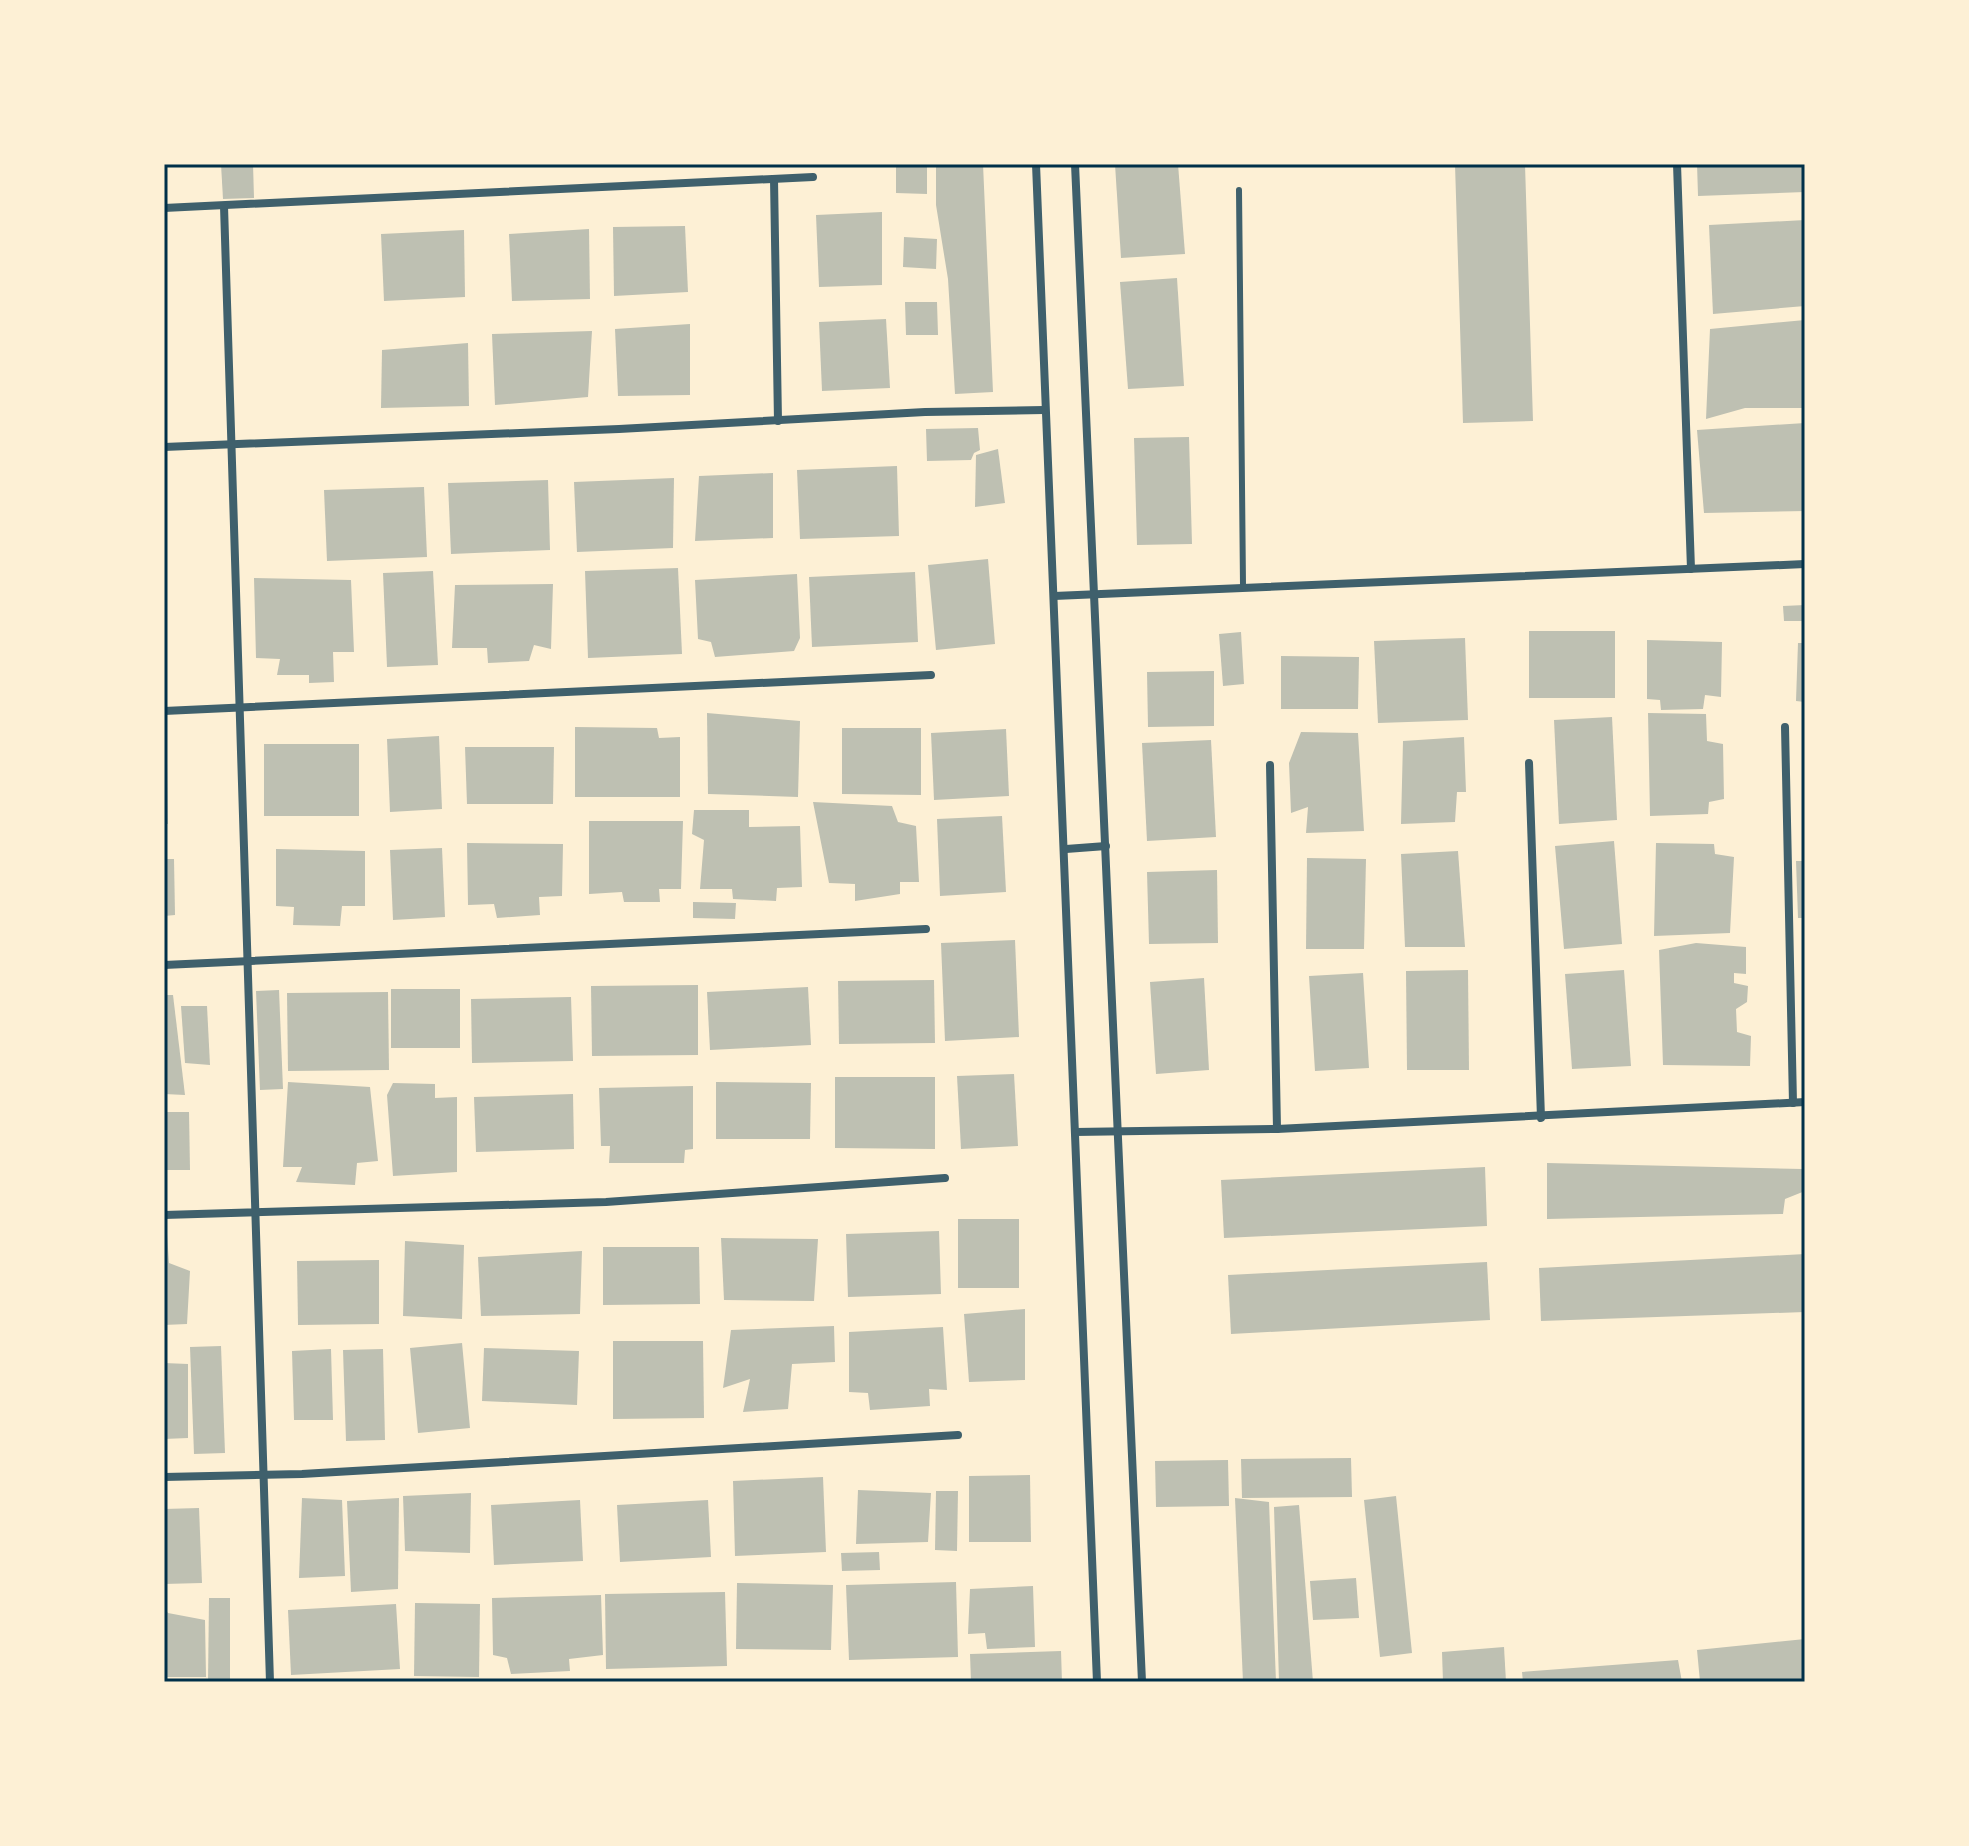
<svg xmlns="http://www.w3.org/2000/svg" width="1969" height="1846" font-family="Rubik,sans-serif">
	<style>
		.building { fill: #bec0b2 }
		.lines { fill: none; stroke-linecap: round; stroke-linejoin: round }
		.service { stroke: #3f606c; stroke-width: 6 }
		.minor { stroke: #3f606c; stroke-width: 8 }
		.neatline { fill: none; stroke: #003049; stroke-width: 3 }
	</style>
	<rect width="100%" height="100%" fill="#fdf0d5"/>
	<g class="building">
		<path d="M221,164H253L254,198L223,199Z"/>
		<path d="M896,164H927V194L896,193Z"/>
		<path d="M936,164H983L993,392L955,394L948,279L936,205Z"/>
		<path d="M1115,164H1178L1185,254L1121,258Z"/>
		<path d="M1455,164H1525L1533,421L1463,423Z"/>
		<path d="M1697,164H1805V192L1698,196Z"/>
		<path d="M882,212V285L819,287L816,215Z"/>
		<path d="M1805,220V306L1713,314L1709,225Z"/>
		<path d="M685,226L688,292L614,296L613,227Z"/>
		<path d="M589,229L590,299L512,301L509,234Z"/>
		<path d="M464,230L465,297L384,301L381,234Z"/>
		<path d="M904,237L937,239L936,269L903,267Z"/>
		<path d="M1177,278L1184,386L1128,389L1120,282Z"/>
		<path d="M905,302H937L938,335H906Z"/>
		<path d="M886,319L890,388L822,391L819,322Z"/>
		<path d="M1805,320V408H1745L1706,419L1710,329Z"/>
		<path d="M690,324V395L618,396L615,329Z"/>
		<path d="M592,331L588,397L495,405L492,334Z"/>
		<path d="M468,343L469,406L381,408L382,350Z"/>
		<path d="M1805,423V511L1704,513L1697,430Z"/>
		<path d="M978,428L980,450L974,453L971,460L927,461L926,429Z"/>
		<path d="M1189,437L1192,544L1137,545L1134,438Z"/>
		<path d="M998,449L1005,503L975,507L976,455Z"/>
		<path d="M897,466L899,536L800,539L797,470Z"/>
		<path d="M773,473V538L695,541L699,476Z"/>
		<path d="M674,478L673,548L577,552L574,482Z"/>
		<path d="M548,480L550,550L451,554L448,483Z"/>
		<path d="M424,487L427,557L327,561L324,490Z"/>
		<path d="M988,559L995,644L936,650L928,565Z"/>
		<path d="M678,568L682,654L588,658L585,571Z"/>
		<path d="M433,571L438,665L387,667L383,573Z"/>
		<path d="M915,572L918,642L812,647L809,577Z"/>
		<path d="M797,574L800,638L794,651L715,657L711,642L698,639L695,580Z"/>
		<path d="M254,578L351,580L354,652H333L334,682L309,683V675H277L280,659L256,658Z"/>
		<path d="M553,584L551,649L534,645L529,661L488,663L487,648H452L455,585Z"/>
		<path d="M1805,605V621H1784L1783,606Z"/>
		<rect x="1529" y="631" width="86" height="67"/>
		<path d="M1241,632L1244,684L1223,686L1219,634Z"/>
		<path d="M1465,638L1468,720L1378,723L1374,641Z"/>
		<path d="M1647,640L1722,642L1721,697L1705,695L1703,709L1661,710L1660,700L1647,699Z"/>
		<path d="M1798,643H1805V702L1796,701Z"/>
		<path d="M1281,656L1359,657L1358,709H1281Z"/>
		<path d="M1214,671V726L1148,727L1147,672Z"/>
		<path d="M707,713L800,721L798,797L708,794Z"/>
		<path d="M1648,713L1706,714L1707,741L1723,744L1724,799L1709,802L1708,814L1650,816Z"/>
		<path d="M1612,717L1617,820L1559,824L1554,720Z"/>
		<path d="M575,727L657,728L659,738L680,737V797H575Z"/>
		<path d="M842,728H921V795L842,794Z"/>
		<path d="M1006,729L1009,796L934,800L931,733Z"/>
		<path d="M1301,732L1358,733L1364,831L1306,833L1308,807L1291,813L1289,763Z"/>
		<path d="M439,736L442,809L390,812L387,739Z"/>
		<path d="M1464,737L1466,792H1457L1455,822L1401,824L1403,741Z"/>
		<path d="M1211,740L1216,837L1147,841L1142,743Z"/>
		<rect x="264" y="744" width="95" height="72"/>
		<path d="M465,747H554L553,804H467Z"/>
		<path d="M164,763H167L168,824H164Z"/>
		<path d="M813,802L892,806L898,822L916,826L919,882H900V894L855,901V884L829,883Z"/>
		<path d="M694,810H749V827L800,826L802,887L777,888L776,901L733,899L732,889H700L704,840L692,834Z"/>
		<path d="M1002,816L1006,892L940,896L937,819Z"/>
		<path d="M589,821H683L681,889H659L660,902H624L622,892L589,894Z"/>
		<path d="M1614,841L1622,944L1564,949L1555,846Z"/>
		<path d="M467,843L563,844L562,896L539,897L540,915L497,918L494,904L468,905Z"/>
		<path d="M1656,843L1714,844L1715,854L1734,857L1730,933L1654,936Z"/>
		<path d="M442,848L445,917L393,920L390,850Z"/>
		<path d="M276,849L365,851V906H342L340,926L293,925L294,907L276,906Z"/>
		<path d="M1458,851L1465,947H1405L1401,854Z"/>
		<path d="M1307,858L1366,859L1364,949H1306Z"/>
		<path d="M164,859H174L175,915L164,916Z"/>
		<path d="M1796,861H1805V918H1798Z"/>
		<path d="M1217,870L1218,943L1149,944L1147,872Z"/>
		<path d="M693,902L736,903L735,919L693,918Z"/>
		<path d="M1015,940L1019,1037L945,1041L941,943Z"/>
		<path d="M1696,943L1746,947V974L1734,973V983L1748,986L1747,1002L1736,1009L1737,1032L1751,1036L1750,1066L1663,1065L1659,950Z"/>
		<path d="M1468,970L1469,1070H1407L1406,971Z"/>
		<path d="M1624,970L1631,1066L1572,1069L1565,974Z"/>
		<path d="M1363,973L1369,1068L1315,1071L1309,976Z"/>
		<path d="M1204,978L1209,1070L1156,1074L1150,982Z"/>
		<path d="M934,980L935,1043L839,1044L838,981Z"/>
		<path d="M698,985V1055L592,1056L591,986Z"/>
		<path d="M808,987L811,1045L710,1050L707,992Z"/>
		<rect x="391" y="989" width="69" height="59"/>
		<path d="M279,990L283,1089L260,1090L256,991Z"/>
		<path d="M388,992L389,1070L288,1071L287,993Z"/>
		<path d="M164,995H173L185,1095L164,1094Z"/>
		<path d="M571,997L573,1061L472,1063L471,999Z"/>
		<path d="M181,1006H207L210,1065L185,1063Z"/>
		<path d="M1014,1074L1018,1146L961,1149L957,1076Z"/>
		<path d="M835,1077H935V1149L835,1148Z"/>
		<path d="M288,1082L370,1087L378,1161L357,1163L355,1185L296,1182L302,1167H283Z"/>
		<path d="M716,1082L811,1083L810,1139H716Z"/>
		<path d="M393,1083L435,1084V1098L457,1097V1172L393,1176L387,1095Z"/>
		<path d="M693,1086V1149L685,1150L684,1163H609L610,1146H601L599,1088Z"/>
		<path d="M573,1094L574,1149L476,1152L474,1097Z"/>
		<path d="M164,1112H189L190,1170H164Z"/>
		<path d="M1547,1163L1802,1169L1805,1191L1785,1199L1783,1214L1547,1219Z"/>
		<path d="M1485,1167L1487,1226L1224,1238L1221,1180Z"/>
		<rect x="958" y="1219" width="61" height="69"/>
		<path d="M939,1231L941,1294L848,1297L846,1234Z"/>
		<path d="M167,1234L169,1263L190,1271L187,1324L164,1325V1235Z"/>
		<path d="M721,1238L818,1239L814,1301L724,1300Z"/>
		<path d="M405,1241L464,1245L462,1319L403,1316Z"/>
		<path d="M603,1247H699L700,1304L603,1305Z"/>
		<path d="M582,1251L580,1314L481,1316L478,1257Z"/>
		<path d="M1805,1254V1312L1541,1321L1539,1268Z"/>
		<path d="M379,1260V1324L298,1325L297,1261Z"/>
		<path d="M1487,1262L1490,1320L1231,1334L1228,1275Z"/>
		<path d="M1025,1309V1380L969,1382L964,1314Z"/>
		<path d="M834,1326L835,1362L792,1364L788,1409L743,1412L750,1379L723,1388L731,1330Z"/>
		<path d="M943,1327L947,1390L929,1389L930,1406L870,1410L868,1393L849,1392V1332Z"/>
		<path d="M613,1341H703L704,1418L613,1419Z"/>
		<path d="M462,1343L470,1428L418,1433L410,1348Z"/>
		<path d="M221,1346L225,1453L194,1454L190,1347Z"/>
		<path d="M484,1348L579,1351L577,1405L482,1401Z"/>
		<path d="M331,1349L333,1420H294L292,1351Z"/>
		<path d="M383,1349L385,1440L346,1441L343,1350Z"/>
		<path d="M164,1363L188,1364V1438L164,1439Z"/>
		<path d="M1351,1458L1352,1497L1242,1498L1241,1459Z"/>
		<path d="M1228,1460L1229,1506L1156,1507L1155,1461Z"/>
		<path d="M1030,1475L1031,1542H969V1476Z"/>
		<path d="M823,1477L826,1552L735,1556L733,1481Z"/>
		<path d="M858,1490L931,1493L928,1542L856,1544Z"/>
		<path d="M936,1491H958L957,1551L935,1550Z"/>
		<path d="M471,1493L470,1553L405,1551L403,1496Z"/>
		<path d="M1396,1496L1412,1653L1380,1657L1364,1500Z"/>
		<path d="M302,1498L342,1500L345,1576L299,1578Z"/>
		<path d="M399,1498L398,1589L351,1592L347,1501Z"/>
		<path d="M1235,1498L1269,1502L1276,1682H1243Z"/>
		<path d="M580,1500L583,1561L494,1565L491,1505Z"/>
		<path d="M708,1500L711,1557L620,1562L617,1505Z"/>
		<path d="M1299,1505L1313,1682H1279L1274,1507Z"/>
		<path d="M199,1508L202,1583L164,1584V1509Z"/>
		<path d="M879,1552L880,1570L842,1571L841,1553Z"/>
		<path d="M1356,1578L1359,1618L1313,1620L1310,1581Z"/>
		<path d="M956,1582L958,1657L849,1660L846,1585Z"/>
		<path d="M737,1583L833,1585L831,1650L736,1649Z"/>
		<path d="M1033,1586L1035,1647L987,1649L985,1633L968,1634L970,1589Z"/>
		<path d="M725,1592L727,1666L606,1669L605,1594Z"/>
		<path d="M601,1595L603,1655L569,1659L570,1671L511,1674L507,1658L493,1655L492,1598Z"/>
		<path d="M209,1598H230V1682H208Z"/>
		<path d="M415,1603L480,1604L479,1677L414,1676Z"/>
		<path d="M396,1604L400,1669L291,1675L288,1610Z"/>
		<path d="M164,1607L168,1613L205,1620L206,1677H164Z"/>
		<path d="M1805,1639V1682H1700L1697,1650Z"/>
		<path d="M1504,1647L1506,1682H1443L1442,1652Z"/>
		<path d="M1061,1651L1062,1682H971L970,1654Z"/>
		<path d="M1678,1660L1682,1682H1523L1522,1672Z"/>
	</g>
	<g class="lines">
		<path class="service" d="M1239,190L1243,585"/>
		<g class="minor">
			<path d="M1036,164L1097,1682"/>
			<path d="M1075,164L1142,1682"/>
			<path d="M1677,164L1691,569"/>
			<path d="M774,179L778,421"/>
			<path d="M224,206L270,1682"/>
			<path d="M164,208L813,177"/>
			<path d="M164,447L619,429L925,412L1044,410"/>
			<path d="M1054,596L1805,564"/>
			<path d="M164,711L931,675"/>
			<path d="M1785,727L1793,1103"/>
			<path d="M1529,763L1541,1118"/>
			<path d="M1270,765L1277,1129"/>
			<path d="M1066,849L1106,846"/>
			<path d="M164,965L926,929"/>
			<path d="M1075,1132L1277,1129L1805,1102"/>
			<path d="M164,1215L606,1202L945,1178"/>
			<path d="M164,1477L302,1474L958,1435"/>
		</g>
	</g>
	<rect width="1969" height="1846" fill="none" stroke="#fdf0d5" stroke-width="332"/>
	<rect x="166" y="166" width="1637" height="1514" class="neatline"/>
</svg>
